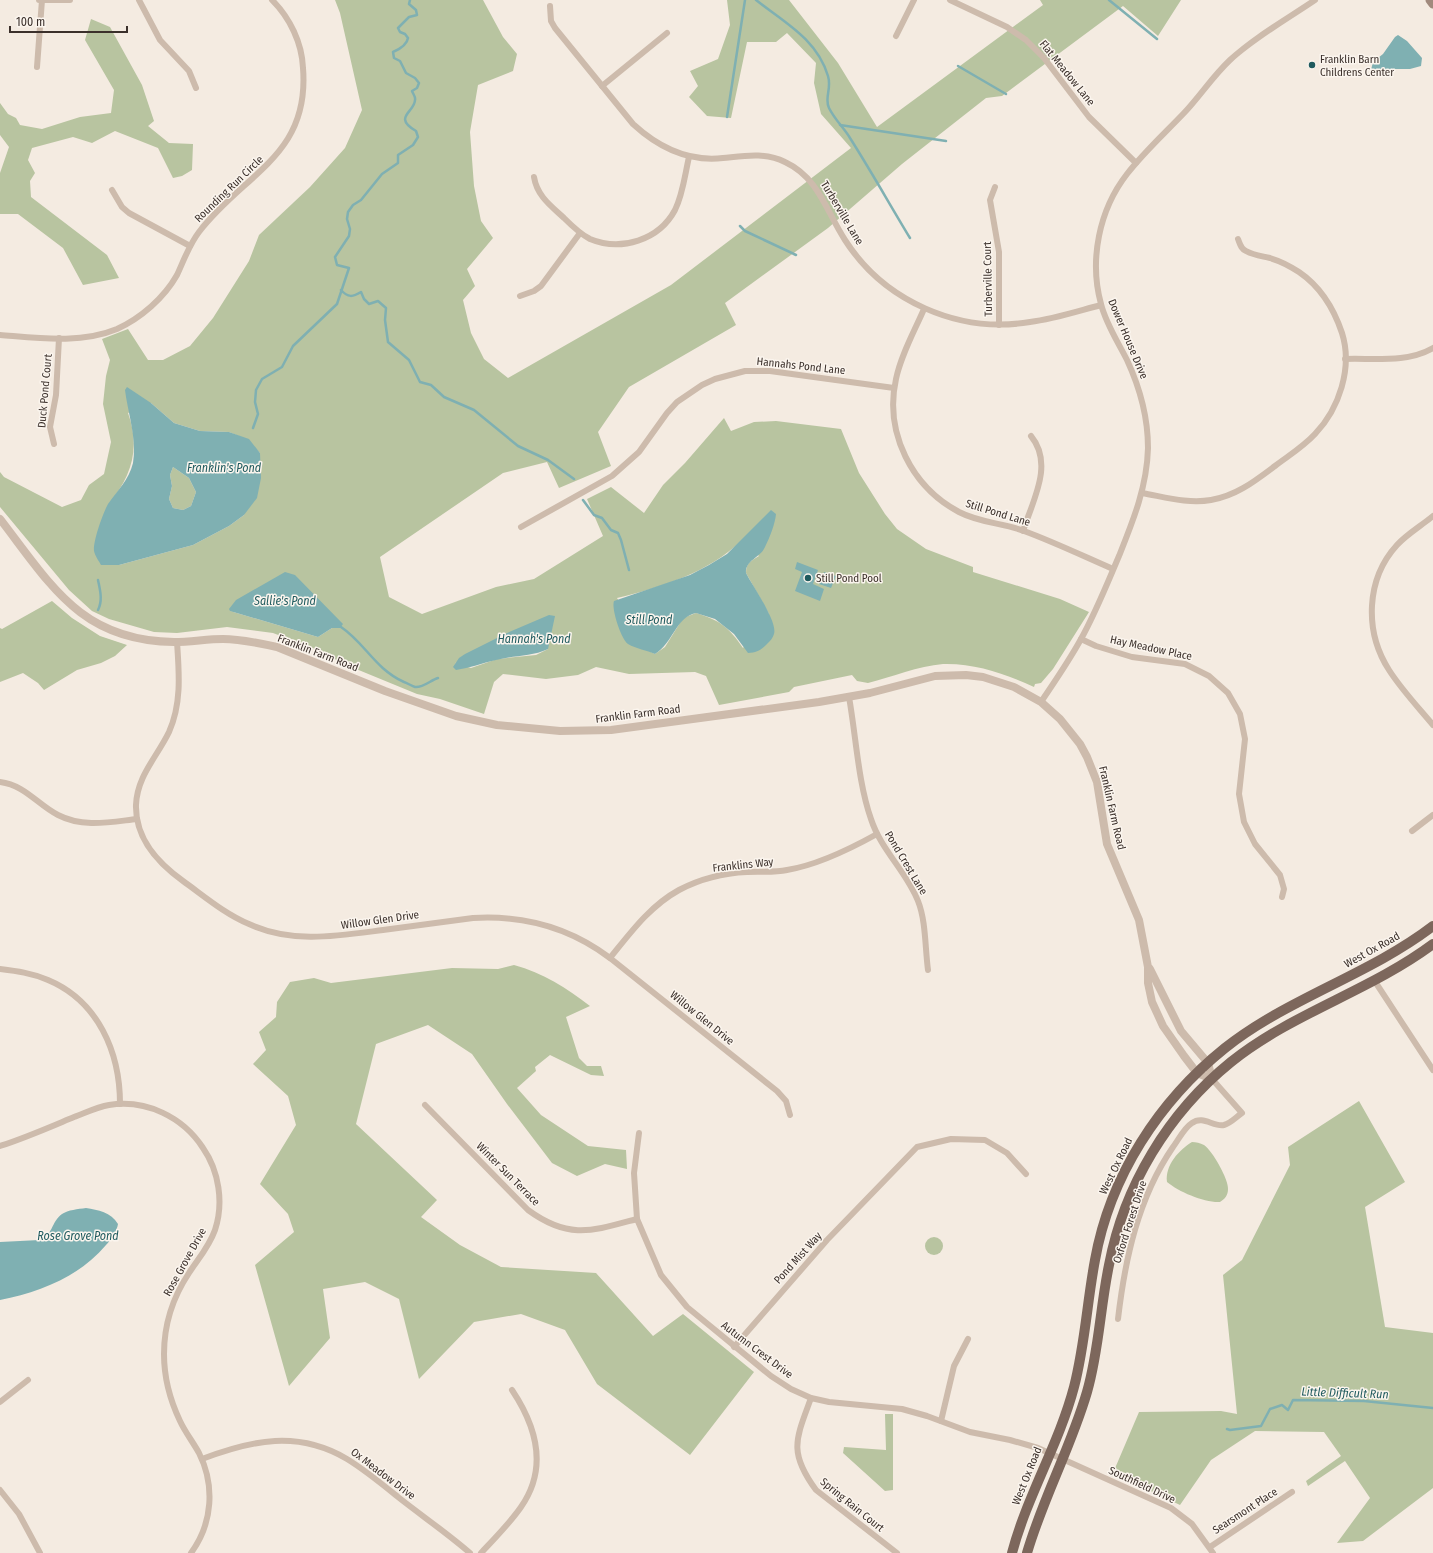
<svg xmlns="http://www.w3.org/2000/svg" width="1433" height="1553" font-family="'Fira Sans Condensed',sans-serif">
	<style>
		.green { fill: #b8c4a0; fill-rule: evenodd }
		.water { fill: #7fb0b2; fill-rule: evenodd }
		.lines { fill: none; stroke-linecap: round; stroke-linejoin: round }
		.stream { stroke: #7fb0b2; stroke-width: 2.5 }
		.minor { stroke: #cdbbac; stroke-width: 6 }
		.tertiary { stroke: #cdbbac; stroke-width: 8 }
		.secondary { stroke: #a18a7d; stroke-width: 9 }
		.primary { stroke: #7d675c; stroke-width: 10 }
		.poi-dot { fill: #1f5a5e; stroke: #fbf5ee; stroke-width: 1.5 }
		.labels { text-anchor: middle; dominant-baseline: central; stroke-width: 3; stroke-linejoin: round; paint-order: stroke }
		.poi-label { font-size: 11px; fill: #3b302b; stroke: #fbf5ee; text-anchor: start }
		.street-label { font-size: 11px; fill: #3b302b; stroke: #fbf5ee }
		.water-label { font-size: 12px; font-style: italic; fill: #1f5a5e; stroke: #fbf5ee }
	</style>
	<rect width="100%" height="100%" fill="#f4ebe1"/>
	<g class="green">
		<path d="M335,0H483L503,37L517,54L513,71L478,85L470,132L474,186L481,221L493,238L467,269L475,286L463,300L471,333L484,359L508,378L671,285L851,148L821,114L814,83L816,63L787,33L776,42H747L731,118L707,116L689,97L698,86L690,71L718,59L730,25L727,0H789L838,63L877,127L1043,5L1040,0H1181L1158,36L1123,6L1002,96L986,98L902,164L828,228L725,303L736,325L629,387L598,432L611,466L559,488L547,462L503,473L380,557L389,597L422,614L496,587L534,579L603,536L587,499L611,487L644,513L663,485L685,463L724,418L731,431L754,422L776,421L841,429L859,473L885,514L897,529L926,549L973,567V572L1060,599L1089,612L1053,669L1041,683L1035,684L1034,687C1006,674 975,663 943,664C918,666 892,677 868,683L857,681L852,675L794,687L789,692L719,705L706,676L695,672L629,674L596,667L578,675L546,679L503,674L494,682L484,714L440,699L417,694L344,664L318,650L273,633L227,627L177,633L154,632L109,619L92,611L69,590L0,507V472L4,477L62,507L81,500L89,485L104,474L111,442L103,404L106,376L110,360L102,339L128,329L148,360H163L190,346L213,318L249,261L259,235L310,187L345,148L362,110L340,13ZM151,403L174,423L200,431L229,432L246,439L260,453L244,515L229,526L193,545L119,565L108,505C131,477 141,449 128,413ZM742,540L759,556C751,561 746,563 746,573L769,614L743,648C729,627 719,620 696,613L683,618L665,647L655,654L651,652L617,598C662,587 708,573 742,540ZM230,611L332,628L318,637ZM548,649L536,655L497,659L471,668L455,663Z"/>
		<path d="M91,19L110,27L142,85L154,121L148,126L169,143L193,144L192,170L182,176L173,178L158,148L115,131L92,143L73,137L32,148L28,160L35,173L30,181L31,197L107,255L119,278L83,285L63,248L18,214H0V173L9,147L0,135V103L8,114L16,118L20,125L42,129L80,117L111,113L114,90L85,40Z"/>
		<path d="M173,467L189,478L196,492L191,506L183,510L173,508L169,499L172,486L170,475Z"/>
		<path d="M52,601L72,618L100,636L127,645L115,656L101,663L77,670L44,690L38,683L23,673L0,682V628L2,629Z"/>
		<path d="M514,965C543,973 567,988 590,1006L566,1017L579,1058L587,1066H601L604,1076L591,1075L550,1055L535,1067L536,1071L517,1088L541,1115L588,1146L626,1150L627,1169L605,1164L577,1176L552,1163L507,1104L472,1054L428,1025L376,1044L356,1124L437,1200L421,1217L460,1245L501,1267L596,1273L653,1336L683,1314L754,1372L690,1455L597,1384L565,1330L521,1314L474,1322L419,1379L399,1299L365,1282L323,1289L330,1338L289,1386L255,1265L294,1232L288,1214L260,1184L296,1125L288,1096L253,1064L266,1050L259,1032L276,1017L277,1002L290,982L314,978L331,983L452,968L498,969Z"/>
		<path d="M1359,1101L1405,1182L1365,1207L1385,1327L1433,1333V1488L1363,1541L1337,1543L1370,1498L1345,1461L1308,1486L1306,1481L1341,1456L1324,1432L1255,1431L1211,1460L1180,1505L1113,1473L1139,1412L1221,1411L1237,1414L1223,1275L1242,1260L1290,1165L1288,1147Z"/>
		<path d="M1192,1142C1196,1142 1200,1143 1204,1145C1212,1150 1229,1180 1228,1189C1228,1195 1225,1199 1220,1202C1205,1203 1179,1192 1167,1182C1165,1165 1179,1150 1192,1142Z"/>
		<circle cx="934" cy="1246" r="9"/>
		<path d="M885,1414H893V1490L885,1491L843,1453L844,1447L886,1450Z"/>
	</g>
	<g class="water">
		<path d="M1398,35L1407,41L1422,58L1421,66L1410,69H1394L1382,75L1373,73L1371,70L1373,62L1383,54L1395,37Z"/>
		<path d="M127,387L151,403L174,423L200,431L229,432L249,439L260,453L261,478L257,498L244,515L229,526L193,545L119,565H101C99,561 95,556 94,551C93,541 103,513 108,504C117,491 129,480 133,463C137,438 128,414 125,390ZM173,467L189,478L196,492L191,506L183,510L173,508L169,499L172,486L170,475Z"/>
		<path d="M771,510L776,514C775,524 770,537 765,547C760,558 745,560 746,573C752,585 778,622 774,634C773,638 770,641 767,644C761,650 757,653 748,653L734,634L715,619L696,613C676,617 673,643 655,654C647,650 636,649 628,644C621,639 611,608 614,601L690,575L709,565L727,554Z"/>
		<path d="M797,562L818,570L813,584L824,589L820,601L795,591L802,572L795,569Z"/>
		<path d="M285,572L295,575L343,624L340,628H332L318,637L230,611L229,609L236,600Z"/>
		<path d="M824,572L836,576L831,588L819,584Z"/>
		<path d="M549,615L555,616L548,649C531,657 514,655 496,660C482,663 470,668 456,670L453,667L459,658L465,654L507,633Z"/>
		<path d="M86,1208C98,1210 111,1212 118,1224C117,1231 111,1240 106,1245C79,1277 40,1292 0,1300V1242L40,1240C53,1235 51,1222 62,1214C68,1210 78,1209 86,1208Z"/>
	</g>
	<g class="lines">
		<g class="stream">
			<path d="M756,0C784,22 817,39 828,76C832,89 824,98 829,108C835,120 844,128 850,138C871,171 890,205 910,238"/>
			<path d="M1109,0L1157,39"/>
			<path d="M958,66L1006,94"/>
			<path d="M727,117L745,0"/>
			<path d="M840,125L946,141"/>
			<path d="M740,226L745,231L796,255"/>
			<path d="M341,290C348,298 353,297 361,292L364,299L369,304L378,301L386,308L385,320L388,342L409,360L420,382L431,385L444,397L474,410L518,446L548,460L574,479"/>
			<path d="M253,428L258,414L255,402L256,390L262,379L282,367L293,346L337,304L349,268L337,265L335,257L349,236L350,229L347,219L348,212L353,205L361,200L382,174L398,163V155L413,145L418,137L416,131C392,117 415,112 415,100C416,97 413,94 412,91L417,88L419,83L415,78L406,73L400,61L394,58L393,52C400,49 407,45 408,38L405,34L400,32L398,28L409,17L417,15L416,10L409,4L410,0"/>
			<path d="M583,500L594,515L602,518L611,530L618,533L621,540L629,570"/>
			<path d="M98,610C103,600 100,590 98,580"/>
			<path d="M341,627C365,643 375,669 404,682C407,683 412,686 415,687C423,688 431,680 438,678"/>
			<path d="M1227,1429L1230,1430L1261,1426L1270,1409L1282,1405L1288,1410L1293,1400L1364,1401L1433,1408"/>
		</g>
		<g class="minor">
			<path d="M39,0H70"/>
			<path d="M139,0L160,40L189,71L196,88"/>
			<path d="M950,0L1007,27L1026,40L1044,58L1089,117L1136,163"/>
			<path d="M550,6L551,21L555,28L633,124C658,147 688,162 723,158C744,156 765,152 785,162C819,178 826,211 845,240C884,301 958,334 1030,322C1054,319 1078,311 1101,305"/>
			<path d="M896,36L914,0"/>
			<path d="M37,67L42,0"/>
			<path d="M602,86L667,33"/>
			<path d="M534,177C537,196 551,206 564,218C572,226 580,234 590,239C621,252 659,240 675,210C683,194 685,174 689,157"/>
			<path d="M995,187L990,200L999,252V325"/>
			<path d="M112,190L122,207L129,213L190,246"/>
			<path d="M520,296L534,291L541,286L580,233"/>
			<path d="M924,309C914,332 901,355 896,379C884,433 912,487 959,512C980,523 1003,523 1024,531C1054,542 1083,556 1113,569"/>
			<path d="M0,335C38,338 81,344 117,329C141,318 164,298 177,275C184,260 189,245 199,232C244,173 310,156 303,68C302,43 290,18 272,0"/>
			<path d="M1345,359C1374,358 1407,363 1433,348"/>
			<path d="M54,444L50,427L56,395L59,338"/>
			<path d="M1142,493C1165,497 1188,504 1211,500C1236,496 1255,481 1275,466C1288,456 1303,447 1315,434C1339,409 1353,368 1342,333C1334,309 1321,287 1299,272C1290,266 1280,261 1270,258C1262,256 1253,255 1246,251C1241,249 1240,244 1238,239"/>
			<path d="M1433,516C1421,526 1407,534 1397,545C1366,579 1364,631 1389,670C1401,689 1418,707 1433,725"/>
			<path d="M521,527L612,476L639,452L667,413L677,402L702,385L715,379L745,371H770L894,388"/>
			<path d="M1023,531C1033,500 1054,464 1031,436"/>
			<path d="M1081,639L1096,646L1132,657L1185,664L1209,676L1228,693L1240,714L1245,739L1239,794L1244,822L1255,844L1280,875L1284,889L1282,897"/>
			<path d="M177,642C179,672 182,703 169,732C157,757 137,776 136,805C135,839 158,863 183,881C204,896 225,914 249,924C293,944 337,936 383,930C413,926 443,922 473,918C523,915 569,927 610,958L777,1091L786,1101L790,1115"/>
			<path d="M849,697C856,736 858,782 871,819C881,850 906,871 918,901C926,921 925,948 928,970"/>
			<path d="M1041,702C1055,681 1069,661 1081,639C1096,612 1107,584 1119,556C1133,521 1147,487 1148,448C1148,418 1140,388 1127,360C1118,342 1106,324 1101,304C1089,260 1099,210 1127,174C1144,152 1165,133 1184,113C1200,96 1213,76 1230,60C1255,37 1287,19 1315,0"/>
			<path d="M0,782C25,785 38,805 58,815C83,828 110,822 137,819"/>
			<path d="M1412,831L1433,815"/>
			<path d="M610,958C631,932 650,906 679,890C700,879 723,873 747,872C760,871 773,873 787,870C818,865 850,849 877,834"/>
			<path d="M0,969C16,971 32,973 48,980C98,1001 120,1052 120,1104"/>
			<path d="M1374,980L1433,1070"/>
			<path d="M425,1105L528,1210C569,1240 592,1231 637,1219"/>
			<path d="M639,1133L634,1173L637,1219L661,1275L687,1307L771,1376L791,1389L811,1398L829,1402L902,1409L927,1416L970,1432L1010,1440L1038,1448L1171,1508L1192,1524L1213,1553"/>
			<path d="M0,1146C25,1138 50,1127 74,1117C85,1113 97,1107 109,1105C146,1099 183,1117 203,1148C219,1171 224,1203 215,1230C209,1247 198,1259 189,1273C173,1297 164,1325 164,1354C164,1377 170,1400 180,1421C185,1432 193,1442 199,1453C215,1485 213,1523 191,1553"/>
			<path d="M1118,1319C1125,1259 1138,1198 1173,1147C1179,1139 1184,1128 1192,1123C1203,1115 1213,1127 1224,1125C1231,1123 1236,1117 1242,1113L1212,1079"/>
			<path d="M734,1347L827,1240L917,1147L951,1139L985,1140L1007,1153L1026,1174"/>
			<path d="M811,1398C796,1439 788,1452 816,1490L897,1553"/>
			<path d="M0,1402L28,1380"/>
			<path d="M941,1421L954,1366L968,1339"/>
			<path d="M202,1459C252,1440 298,1430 347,1459C365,1470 382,1484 398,1497C422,1516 447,1533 470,1553"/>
			<path d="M0,1490L19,1514L40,1553"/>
			<path d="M1210,1547L1292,1492"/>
			<path d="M481,1553C495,1538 510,1523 521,1507C549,1467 536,1426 512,1390"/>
		</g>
		<g class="tertiary">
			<path d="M0,519C51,585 81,641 174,642C191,642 207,639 223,639C241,639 259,643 277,647L385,691L456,716L497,725L560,731L611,730L819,702L870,693L935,676L966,675L983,677L1014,687L1041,702L1060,719L1080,744L1087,757L1097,782L1107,844L1139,920L1148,967V983L1152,1002L1163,1026L1184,1056L1197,1073L1212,1079"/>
			<path d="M1150,969L1181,1031L1208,1063L1212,1079"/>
		</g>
		<path class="secondary" d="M1430,0L1433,4"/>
		<g class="primary">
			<path d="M1012,1553C1027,1496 1059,1444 1074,1387C1085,1345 1087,1302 1095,1260C1110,1176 1159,1101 1225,1048C1288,998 1369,975 1433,926"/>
			<path d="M1027,1553C1043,1498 1071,1447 1087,1392C1099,1351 1100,1308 1109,1265C1124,1186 1168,1113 1231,1062C1292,1013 1370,991 1433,944"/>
		</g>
	</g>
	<g class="poi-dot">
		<circle cx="1312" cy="65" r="4"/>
		<circle cx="808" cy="578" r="4"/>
	</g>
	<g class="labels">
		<g class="poi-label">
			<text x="1320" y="59">Franklin Barn<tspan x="1320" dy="13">Childrens Center</tspan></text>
			<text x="816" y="578">Still Pond Pool</text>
		</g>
		<g class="street-label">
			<text transform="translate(1067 73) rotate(51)">Flat Meadow Lane</text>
			<text transform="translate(229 189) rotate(-44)">Rounding Run Circle</text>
			<text transform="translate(842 213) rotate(59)">Turberville Lane</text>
			<text transform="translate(988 279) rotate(-91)">Turberville Court</text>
			<text transform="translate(1128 339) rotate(67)">Dower House Drive</text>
			<text transform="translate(801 366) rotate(6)">Hannahs Pond Lane</text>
			<text transform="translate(45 391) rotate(-85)">Duck Pond Court</text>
			<text transform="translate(998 513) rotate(17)">Still Pond Lane</text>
			<text transform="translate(1151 648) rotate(12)">Hay Meadow Place</text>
			<text transform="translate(318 653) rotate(21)">Franklin Farm Road</text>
			<text transform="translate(638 714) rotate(-7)">Franklin Farm Road</text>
			<text transform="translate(1112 808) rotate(77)">Franklin Farm Road</text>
			<text transform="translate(906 863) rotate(59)">Pond Crest Lane</text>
			<text transform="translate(743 865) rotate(-6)">Franklins Way</text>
			<text transform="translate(380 920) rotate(-8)">Willow Glen Drive</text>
			<text transform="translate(1372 950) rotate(-29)">West Ox Road</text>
			<text transform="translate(702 1018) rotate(39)">Willow Glen Drive</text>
			<text transform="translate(1116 1166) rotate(-64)">West Ox Road</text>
			<text transform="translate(508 1174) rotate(45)">Winter Sun Terrace</text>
			<text transform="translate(1130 1222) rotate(-72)">Oxford Forest Drive</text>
			<text transform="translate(798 1258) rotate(-48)">Pond Mist Way</text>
			<text transform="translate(185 1262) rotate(-61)">Rose Grove Drive</text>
			<text transform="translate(757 1350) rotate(37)">Autumn Crest Drive</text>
			<text transform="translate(383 1474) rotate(37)">Ox Meadow Drive</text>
			<text transform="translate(1027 1476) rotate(-68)">West Ox Road</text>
			<text transform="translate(1142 1485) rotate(25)">Southfield Drive</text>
			<text transform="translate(852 1505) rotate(39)">Spring Rain Court</text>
			<text transform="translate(1245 1511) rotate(-33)">Searsmont Place</text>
		</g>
		<g class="water-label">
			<text x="224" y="468">Franklin's Pond</text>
			<text x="285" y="601">Sallie's Pond</text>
			<text x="649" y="620">Still Pond</text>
			<text x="534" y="639">Hannah's Pond</text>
			<text x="78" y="1236">Rose Grove Pond</text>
			<text transform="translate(1345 1393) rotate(2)">Little Difficult Run</text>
		</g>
	</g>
	<path d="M10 26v6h117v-6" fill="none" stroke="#3b302b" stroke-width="2"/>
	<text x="16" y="26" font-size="12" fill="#3b302b" stroke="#fbf5ee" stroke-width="3" paint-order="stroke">100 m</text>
</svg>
